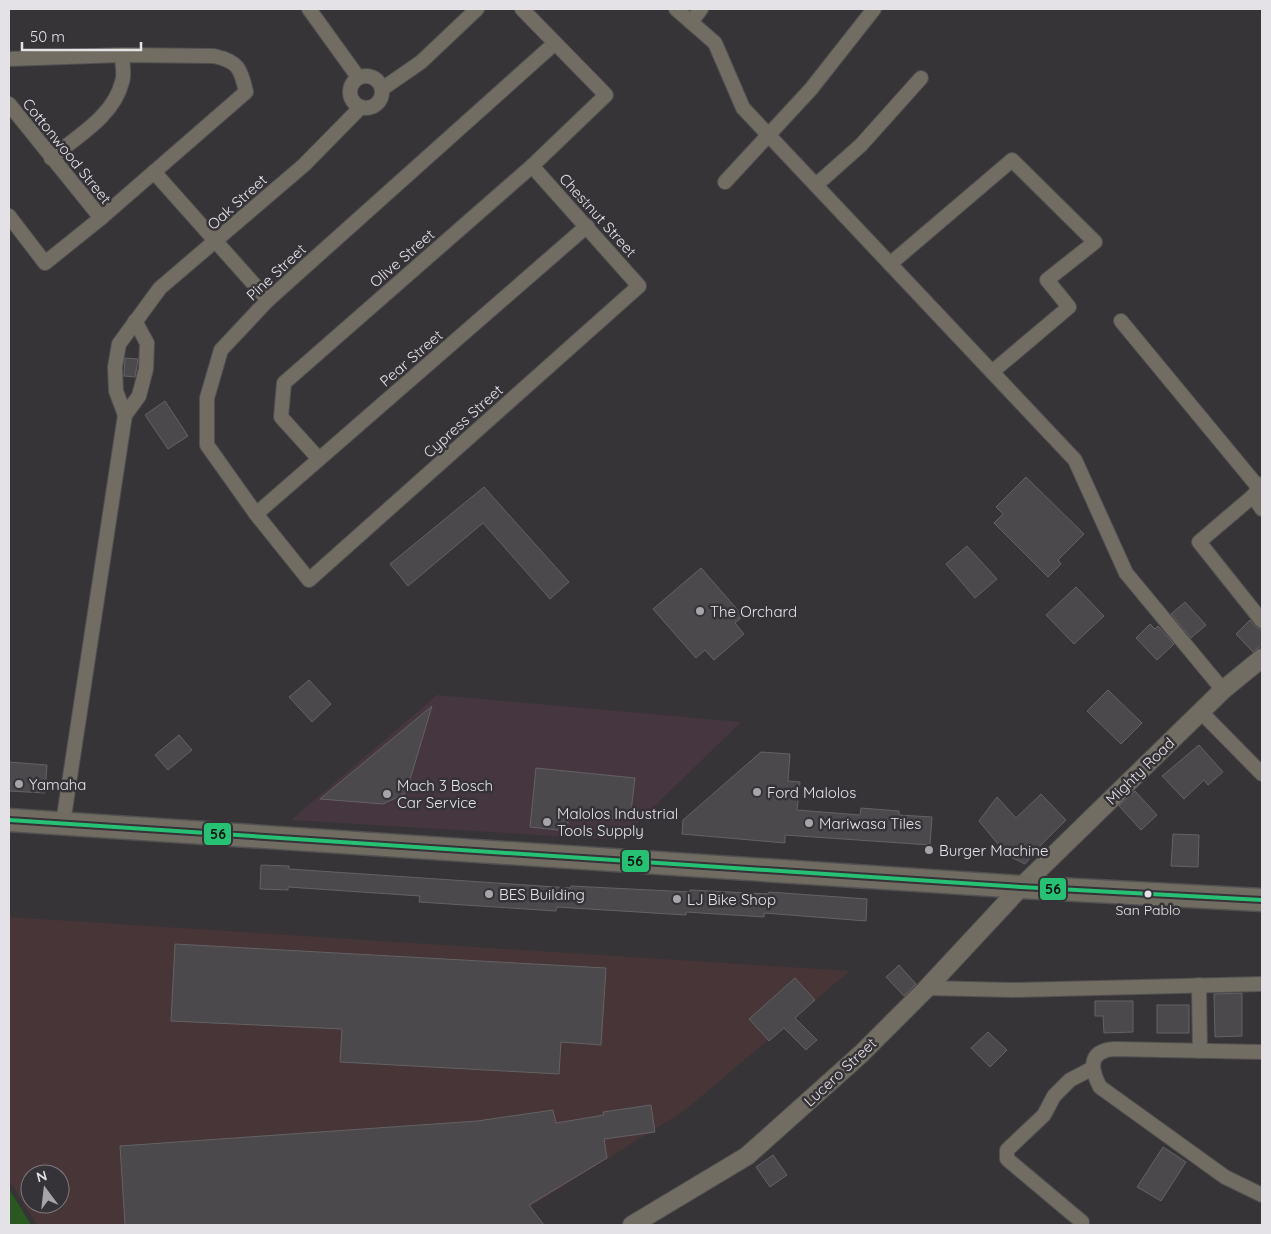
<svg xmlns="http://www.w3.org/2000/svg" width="1271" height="1234" font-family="Quicksand,sans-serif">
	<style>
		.commercial { fill: #453640 }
		.industrial { fill: #473538; fill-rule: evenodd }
		.green { fill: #295820 }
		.building { fill: #4b494b; stroke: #646264 }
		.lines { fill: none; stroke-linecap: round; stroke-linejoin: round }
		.minor-casing { stroke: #525152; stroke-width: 16 }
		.tertiary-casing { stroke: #525152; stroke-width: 20 }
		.trunk-casing { stroke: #525152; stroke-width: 25 }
		.minor { stroke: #716d62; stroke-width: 14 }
		.tertiary { stroke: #716d62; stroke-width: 18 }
		.trunk { stroke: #706c62; stroke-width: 22 }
		.bus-1-casing { stroke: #363338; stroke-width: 8 }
		.bus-1 { stroke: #26c172; stroke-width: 4 }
		.poi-dot { fill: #a7a5a9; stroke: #363338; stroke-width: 2 }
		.bus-dot { fill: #e4e2e6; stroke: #363338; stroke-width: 2 }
		.labels { text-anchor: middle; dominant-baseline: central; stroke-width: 5; stroke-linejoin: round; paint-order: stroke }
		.bus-label { font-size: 14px; fill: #e4e2e6; stroke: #363338 }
		.street-label { font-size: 15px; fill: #e4e2e6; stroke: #363338 }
		.poi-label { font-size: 15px; fill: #e4e2e6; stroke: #363338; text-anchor: start }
		.line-badge { stroke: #363338; stroke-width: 2 }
		.pale-badge-label { font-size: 14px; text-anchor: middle; font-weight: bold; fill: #111 }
	</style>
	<rect width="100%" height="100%" fill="#363437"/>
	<path class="commercial" d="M437,695L741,722L620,840L291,820Z"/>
	<path class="industrial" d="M9,917L850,971L684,1111L501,1225H37L9,1180ZM30,1174H60V1204H30Z"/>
	<path class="green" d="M9,1189L31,1225H9Z"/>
	<g class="building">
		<path d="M125,358L138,359L135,377L124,376Z"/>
		<path d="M165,401L188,436L168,449L145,415Z"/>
		<path d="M1026,477L1084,534L1058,560L1061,564L1048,577L994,523L1003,514L996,507Z"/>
		<path d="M484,487L569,582L550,599L483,523L408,586L390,564Z"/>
		<path d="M967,546L997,579L975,598L946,564Z"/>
		<path d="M701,568L743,616L735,623L744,634L714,660L705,650L696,658L653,609Z"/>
		<path d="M1076,587L1104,616L1074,644L1046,615Z"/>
		<path d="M1185,602L1206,625L1191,638L1171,614Z"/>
		<path d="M1250,620L1256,627L1262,630V645L1253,652L1236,634Z"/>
		<path d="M1150,624L1155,629L1158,626L1174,644L1157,660L1136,638Z"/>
		<path d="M309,680L331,704L312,722L289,697Z"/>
		<path d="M1108,690L1142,723L1121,744L1087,711Z"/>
		<path d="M432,706L406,793L383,804L320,799Z"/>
		<path d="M179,735L192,750L168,770L155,755Z"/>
		<path d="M1199,745L1223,772L1208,785L1204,780L1184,799L1162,776Z"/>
		<path d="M761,752L790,754L788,781L800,782L797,810L860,815L861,808L899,811V815L932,817L930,845L785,835V843L682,834L683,820Z"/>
		<path d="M9,762L47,765L45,793L9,791Z"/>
		<path d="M536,768L635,778L630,820L569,814L567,831L530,827Z"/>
		<path d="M1135,791L1157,815L1141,830L1119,806Z"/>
		<path d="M1041,794L1066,820L1041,845L1025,864L1007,855L979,821L997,797L1016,818Z"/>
		<path d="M1173,834L1199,835L1198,867L1171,866Z"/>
		<path d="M261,865L289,866V869L571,888V886L690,892V890L768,894L769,892L867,899L866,921L764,913V917L686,912V915L557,907L556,911L419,902L420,896L288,887V890L260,889Z"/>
		<path d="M175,944L606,968L601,1045L561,1042L559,1074L340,1062L342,1029L171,1021Z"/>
		<path d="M899,965L916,984L904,996L886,977Z"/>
		<path d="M795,978L815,1000L795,1018L817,1040L806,1050L784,1028L769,1041L749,1019Z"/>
		<path d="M1242,993V1036L1215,1037L1214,994Z"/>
		<path d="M1095,1001H1133V1032L1104,1033L1103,1016H1095Z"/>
		<rect x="1157" y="1005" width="32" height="28"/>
		<path d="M988,1032L1007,1050L990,1067L971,1048Z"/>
		<path d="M651,1105L655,1132L604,1139L607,1158L529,1205L544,1225H125L120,1146L477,1121L553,1110L556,1123L604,1115L603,1112Z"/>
		<path d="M1163,1147L1186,1162L1161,1201L1137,1187Z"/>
		<path d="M773,1155L787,1175L770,1187L756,1167Z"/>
	</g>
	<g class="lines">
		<defs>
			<g id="minor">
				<path d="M309,9L358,77"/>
				<path d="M676,9L715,43L743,108L1075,460L1126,573L1223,690"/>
				<path d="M691,22L701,9"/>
				<path d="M9,59L122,55L214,56C238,61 241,69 246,92L101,218L45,263L9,216"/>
				<circle cx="366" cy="92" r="16"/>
				<path d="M382,89L421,62L477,9"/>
				<path d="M9,104L101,218"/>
				<path d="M51,158C76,137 114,116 122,82C125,75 122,63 122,55"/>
				<path d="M532,166L639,286L309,580L256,514L207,445V398L221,350L268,300L555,43"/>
				<path d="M154,172L268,300"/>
				<path d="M725,182L811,89L874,9"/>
				<path d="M816,185L861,145L921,78"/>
				<path d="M890,264L1012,160L1095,242L1047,280L1069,307L992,372"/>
				<path d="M1121,321L1259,488"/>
				<path d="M125,415L116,391L115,367L119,344L160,288L304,165L361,107"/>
				<path d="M319,459L281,417L284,383L532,166L606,95L522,9"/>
				<path d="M1262,484L1253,496L1199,542L1262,621"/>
				<path d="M1253,496L1262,509"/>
				<path d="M256,514L587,226"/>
				<path d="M1201,712L1262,774"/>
				<path d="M63,823L125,415L139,396L146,369L147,343L135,321"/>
				<path d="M1199,985L1200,1051"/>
				<path d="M927,988L1012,990L1262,984"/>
				<path d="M1262,1052L1114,1049C1087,1051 1091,1070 1100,1087L1225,1177L1262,1195"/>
				<path d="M1082,1222L1007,1159V1150L1044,1115L1054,1096L1070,1080L1093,1068"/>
			</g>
			<path id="tertiary" d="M632,1225L747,1156L861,1054L927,988L1021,887L1223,690L1262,658"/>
			<path id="trunk" d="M9,820L1021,887L1262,900"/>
		</defs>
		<use href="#minor" class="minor-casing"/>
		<use href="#tertiary" class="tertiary-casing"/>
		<use href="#trunk" class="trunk-casing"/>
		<use href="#minor" class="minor"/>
		<use href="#tertiary" class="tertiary"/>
		<use href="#trunk" class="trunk"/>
		<defs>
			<path id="bus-1" d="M9,820L1021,887L1262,900"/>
		</defs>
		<use href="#bus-1" class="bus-1-casing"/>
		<use href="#bus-1" class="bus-1"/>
	</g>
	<g class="poi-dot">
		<circle cx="700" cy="611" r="5"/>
		<circle cx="19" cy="784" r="5"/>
		<circle cx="757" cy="792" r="5"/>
		<circle cx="387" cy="794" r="5"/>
		<circle cx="547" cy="822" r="5"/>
		<circle cx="809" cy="823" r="5"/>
		<circle cx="929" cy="850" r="5"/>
		<circle cx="489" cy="894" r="5"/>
		<circle cx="677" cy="899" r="5"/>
	</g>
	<circle class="bus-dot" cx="1148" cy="894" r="4.5"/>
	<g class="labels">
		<g class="bus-label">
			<text x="1148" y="910">San Pablo</text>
		</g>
		<g class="street-label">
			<text transform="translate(67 151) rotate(51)">Cottonwood Street</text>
			<text transform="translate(237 202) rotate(-42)">Oak Street</text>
			<text transform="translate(598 215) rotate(48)">Chestnut Street</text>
			<text transform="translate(402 258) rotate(-41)">Olive Street</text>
			<text transform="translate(276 272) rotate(-43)">Pine Street</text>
			<text transform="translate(411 358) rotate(-41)">Pear Street</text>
			<text transform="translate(463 421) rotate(-42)">Cypress Street</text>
			<text transform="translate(1140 771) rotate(-44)">Mighty Road</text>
			<text transform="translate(840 1072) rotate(-43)">Lucero Street</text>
		</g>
		<g class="poi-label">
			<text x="710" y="611">The Orchard</text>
			<text x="29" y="784">Yamaha</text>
			<text x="397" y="785">Mach 3 Bosch<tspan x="397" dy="17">Car Service</tspan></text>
			<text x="767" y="792">Ford Malolos</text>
			<text x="557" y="813">Malolos Industrial<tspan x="557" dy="17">Tools Supply</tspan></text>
			<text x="819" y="823">Mariwasa Tiles</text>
			<text x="939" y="850">Burger Machine</text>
			<text x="499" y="894">BES Building</text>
			<text x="687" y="899">LJ Bike Shop</text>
		</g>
	</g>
	<g class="line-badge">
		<rect x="203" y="822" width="29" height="24" rx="5" fill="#26c172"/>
		<rect x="621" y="849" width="29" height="24" rx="5" fill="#26c172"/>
		<rect x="1039" y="877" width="28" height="24" rx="5" fill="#26c172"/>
	</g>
	<g class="pale-badge-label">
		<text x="218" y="839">56</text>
		<text x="635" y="866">56</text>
		<text x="1053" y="894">56</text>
	</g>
	<rect width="1271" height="1234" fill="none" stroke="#e4e2e6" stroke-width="20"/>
	<g transform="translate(45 1189) rotate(345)"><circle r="24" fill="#363338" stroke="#7c797e"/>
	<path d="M0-4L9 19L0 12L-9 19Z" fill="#a7a5a9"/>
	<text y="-8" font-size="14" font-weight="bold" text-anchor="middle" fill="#e4e2e6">N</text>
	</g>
	<path d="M22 42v8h119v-8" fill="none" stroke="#e4e2e6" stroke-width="2.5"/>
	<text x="30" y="42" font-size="15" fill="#e4e2e6" stroke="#363338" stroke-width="4" paint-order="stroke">50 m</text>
</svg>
